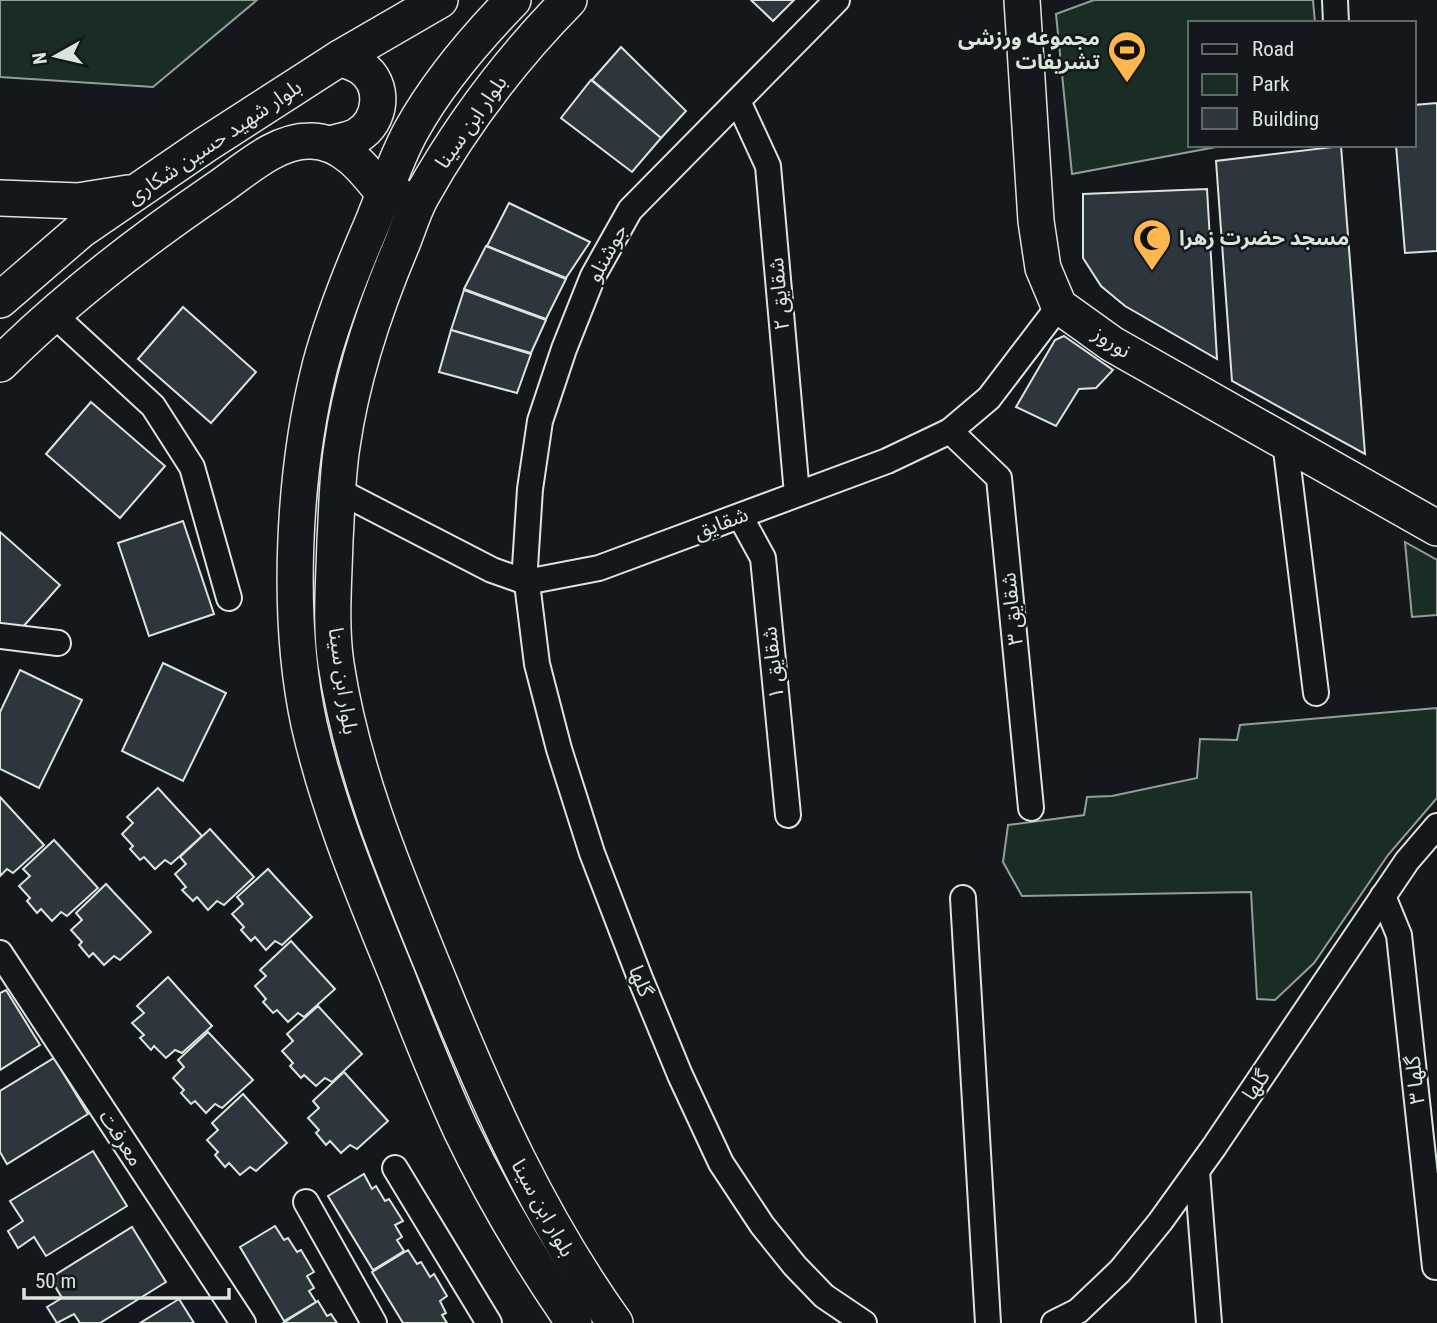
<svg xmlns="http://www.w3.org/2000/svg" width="1437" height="1323" font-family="'Roboto Condensed','Noto Sans Arabic',sans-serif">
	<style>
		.green { fill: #1a2d24; stroke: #939e99; stroke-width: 2 }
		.building { fill: #2c363c; stroke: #d8e6dc; stroke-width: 2 }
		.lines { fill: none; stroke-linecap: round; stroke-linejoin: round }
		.street-casing { stroke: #d8e6dc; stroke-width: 28 }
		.secondary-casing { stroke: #d8e6dc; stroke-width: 38 }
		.street { stroke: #14181c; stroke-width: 24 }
		.secondary { stroke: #14181c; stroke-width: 35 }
		.labels { text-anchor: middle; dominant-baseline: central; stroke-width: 5; stroke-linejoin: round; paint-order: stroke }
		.poi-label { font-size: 21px; font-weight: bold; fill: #d8e6dc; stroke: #14181c; text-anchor: end }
		.street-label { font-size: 21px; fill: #d8e6dc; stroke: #14181c }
	</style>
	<rect width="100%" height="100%" fill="#14181c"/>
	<g class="green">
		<path d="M0,0H257L153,87L0,77Z"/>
		<path d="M1094,0H1313L1315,23H1190V145H1227L1072,174L1056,14Z"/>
		<path d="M1405,542L1437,560V615L1412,617Z"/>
		<path d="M1437,708V798L1388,855L1314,963L1275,1000L1257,999L1251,892L1022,896L1003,862L1008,825L1084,815L1087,797L1112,796L1197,778L1200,739L1237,740L1240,725Z"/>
	</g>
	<g class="building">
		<path d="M751,0H794L773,21Z"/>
		<path d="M621,47L686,111L661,138L592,80Z"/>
		<path d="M591,80L661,138L632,172L561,118Z"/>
		<path d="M1437,103V251L1405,253L1396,145H1414V105Z"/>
		<path d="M1341,146L1365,454L1232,381L1216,161Z"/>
		<path d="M1207,189L1217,359L1125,306L1101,286L1083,258V194Z"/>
		<path d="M509,203L590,242L566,278L487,246Z"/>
		<path d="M486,246L566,279L546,319L464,289Z"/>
		<path d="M464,290L546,320L531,353L451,330Z"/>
		<path d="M183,307L256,372L211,423L138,359Z"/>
		<path d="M451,330L531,354L517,393L439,372Z"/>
		<path d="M1064,336L1113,370L1096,388L1079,389L1056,426L1016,407L1055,340Z"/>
		<path d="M91,402L165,466L120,518L46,454Z"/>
		<path d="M183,521L214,614L149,636L118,543Z"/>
		<path d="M0,532L60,585L14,637L0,624Z"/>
		<path d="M163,663L226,693L183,781L122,751Z"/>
		<path d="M20,670L82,700L39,788L0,769V712Z"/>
		<path d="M158,788L202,836L171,864L165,860L155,869L144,857L140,860L130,849L133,846L122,834L133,823L127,817Z"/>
		<path d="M0,797L44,845L13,873L7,869L0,876Z"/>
		<path d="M210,829L254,877L224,905L217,901L208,910L197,897L193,901L182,890L186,887L175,874L186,864L180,857Z"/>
		<path d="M54,840L98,888L67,916L61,912L52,921L41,909L37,913L27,901L30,898L19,886L30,876L23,869Z"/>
		<path d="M268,869L312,917L282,945L275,941L266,950L255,937L251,941L241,930L244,927L232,914L243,904L237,897Z"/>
		<path d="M106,884L151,932L120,960L114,956L104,965L93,953L89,957L79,945L82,942L71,930L82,920L76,913Z"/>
		<path d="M291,941L335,989L304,1017L298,1013L288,1022L277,1010L273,1013L263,1002L266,999L255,986L266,976L260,970Z"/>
		<path d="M168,977L212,1026L182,1053L175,1050L166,1058L154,1046L151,1050L140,1038L144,1035L132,1023L144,1013L137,1006Z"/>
		<path d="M6,990L40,1045L0,1070V993Z"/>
		<path d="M318,1006L362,1054L332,1082L325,1078L316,1086L304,1075L301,1078L290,1066L293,1063L282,1051L293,1041L287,1034Z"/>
		<path d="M208,1032L253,1080L222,1108L215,1104L206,1113L195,1101L191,1104L181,1093L184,1090L173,1078L184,1067L178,1060Z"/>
		<path d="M54,1058L88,1114L7,1164L0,1152V1091Z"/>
		<path d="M344,1072L388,1121L357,1149L350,1145L341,1153L330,1141L326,1145L316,1133L319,1130L308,1118L319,1108L313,1101Z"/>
		<path d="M243,1094L287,1143L256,1171L250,1167L240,1175L229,1163L225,1167L215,1155L218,1152L207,1140L218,1130L212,1123Z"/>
		<path d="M93,1151L127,1206L46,1256L34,1237L18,1248L8,1231L23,1221L10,1201Z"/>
		<path d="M364,1174L372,1189L376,1186L385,1201L389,1199L403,1221L395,1225L402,1237L397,1240L404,1251L373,1270L328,1196Z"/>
		<path d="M275,1226L284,1240L288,1238L297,1252L301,1250L314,1272L307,1276L314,1288L309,1291L316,1302L284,1321L240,1247Z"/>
		<path d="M132,1227L166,1282L100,1323H80L74,1314L57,1323L47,1307L62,1298L50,1278Z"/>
		<path d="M408,1250L417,1264L421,1262L430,1277L434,1274L447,1296L440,1301L446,1313L442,1315L447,1323H403L372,1272Z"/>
		<path d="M179,1299L194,1323H140Z"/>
		<path d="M318,1301L327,1316L331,1314L337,1323H283Z"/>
	</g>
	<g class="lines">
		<defs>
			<g id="street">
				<path d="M837,0L630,210L593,276L564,349L540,421L530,489L525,567L537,664L559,749L592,853L640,978L680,1075L721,1163L762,1225L795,1266L824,1296L864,1323"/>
				<path d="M1335,0L1336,23"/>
				<path d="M738,101L768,166L797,494"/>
				<path d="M53,314L153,406L192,467L229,598"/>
				<path d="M950,431L999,478L1031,808"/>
				<path d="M1285,442L1316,693"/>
				<path d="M339,491L492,570L526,582L599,568L887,461L950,431L989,398L1059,306"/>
				<path d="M740,516L763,558L788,815"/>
				<path d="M0,636L58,643"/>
				<path d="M1383,896L1399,935L1435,1267"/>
				<path d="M963,898L988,1323"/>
				<path d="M0,953L243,1323"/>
				<path d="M395,1168L489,1323"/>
				<path d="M1197,1171L1209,1323"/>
				<path d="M306,1202L374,1323"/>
				<path d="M1054,1323L1078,1311L1120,1271L1160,1222L1214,1147L1407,861L1437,826"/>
			</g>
			<g id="secondary">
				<path d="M513,0C475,39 438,82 411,131C395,160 385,193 372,224C352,270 333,317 320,366C293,473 286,617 309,724C329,813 366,899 400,983C419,1032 439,1082 461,1130C493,1197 531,1261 574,1323"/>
				<path d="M569,0C511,59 461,125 421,197C413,212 408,229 402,244C374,310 352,376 342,446C337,477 337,509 335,540C334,581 330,624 336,664C353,775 397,878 439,981C489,1104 538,1215 615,1323"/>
				<path d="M1022,0L1036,221L1043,268L1059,306L1112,344L1437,528"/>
				<path d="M331,144C339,141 350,140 357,136C382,121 386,84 361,67C355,63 347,61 340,58"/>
				<path d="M0,198L78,201L128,193"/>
				<path d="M0,300L81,230L205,145L340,58L440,0"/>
				<path d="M0,364C67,297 142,240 220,187C246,169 276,141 309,141C343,140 366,171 384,194L404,198"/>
			</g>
		</defs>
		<use href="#street" class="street-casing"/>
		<use href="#secondary" class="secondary-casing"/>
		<use href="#street" class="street"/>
		<use href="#secondary" class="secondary"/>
	</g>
	<defs>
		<symbol id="stadium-pin" viewBox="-11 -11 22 30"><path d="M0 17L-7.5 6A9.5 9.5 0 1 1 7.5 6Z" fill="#ffb74d" stroke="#14181c"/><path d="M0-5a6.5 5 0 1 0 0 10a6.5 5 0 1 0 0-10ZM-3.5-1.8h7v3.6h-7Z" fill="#111"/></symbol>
		<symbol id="mosque-pin" viewBox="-11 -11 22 30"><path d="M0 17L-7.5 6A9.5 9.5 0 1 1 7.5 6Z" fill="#ffb74d" stroke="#14181c"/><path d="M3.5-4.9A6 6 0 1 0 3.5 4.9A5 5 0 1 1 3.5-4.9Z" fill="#111"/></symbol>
	</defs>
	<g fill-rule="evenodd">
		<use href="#stadium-pin" x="1105" y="28" width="44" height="60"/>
		<use href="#mosque-pin" x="1130" y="216" width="44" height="60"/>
	</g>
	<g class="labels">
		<g class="poi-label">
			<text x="1100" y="38">مجموعه ورزشی<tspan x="1100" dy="24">تشریفات</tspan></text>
			<text x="1179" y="238" text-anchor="start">مسجد حضرت زهرا</text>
		</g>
		<g class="street-label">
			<text transform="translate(471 122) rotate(-55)">بلوار ابن سینا</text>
			<text transform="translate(214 142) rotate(-34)">بلوار شهید حسین شکاری</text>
			<text transform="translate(607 253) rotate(-62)">جوشنلو</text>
			<text transform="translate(779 294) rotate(-95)">شقایق ۲</text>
			<text transform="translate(1112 342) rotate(33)">نوروز</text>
			<text transform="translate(721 523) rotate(-20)">شقایق</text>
			<text transform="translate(1012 609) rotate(-96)">شقایق ۳</text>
			<text transform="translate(773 663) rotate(-96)">شقایق ۱</text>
			<text transform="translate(343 681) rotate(82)">بلوار ابن سینا</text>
			<text transform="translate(641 981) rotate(68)">گلها</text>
			<text transform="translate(1415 1080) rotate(-96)">گلها ۳</text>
			<text transform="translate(1256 1085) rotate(-56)">گلها</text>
			<text transform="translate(121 1138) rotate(57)">معرفت</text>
			<text transform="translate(543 1208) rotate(61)">بلوار ابن سینا</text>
		</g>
	</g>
	<rect x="1188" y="21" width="228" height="126" fill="#14181c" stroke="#626a69" stroke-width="2"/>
	<rect x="1202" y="44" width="35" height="10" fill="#14181c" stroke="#626a69" stroke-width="2"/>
	<text x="1252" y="56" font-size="21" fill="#d8e6dc">Road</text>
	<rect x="1202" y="74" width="35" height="21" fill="#1a2d24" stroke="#626a69" stroke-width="2"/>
	<text x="1252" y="91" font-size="21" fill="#d8e6dc">Park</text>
	<rect x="1202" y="108" width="35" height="21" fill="#2c363c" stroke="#626a69" stroke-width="2"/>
	<text x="1252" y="126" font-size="21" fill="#d8e6dc">Building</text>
	<g transform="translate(56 56) rotate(262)" stroke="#14181c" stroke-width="5" paint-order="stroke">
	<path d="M0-5L12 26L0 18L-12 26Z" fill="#d8e6dc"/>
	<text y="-10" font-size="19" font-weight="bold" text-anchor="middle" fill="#d8e6dc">N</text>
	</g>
	<path d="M24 1288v10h205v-10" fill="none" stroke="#d8e6dc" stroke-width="3.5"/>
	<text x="35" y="1288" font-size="21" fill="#d8e6dc" stroke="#14181c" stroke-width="5" paint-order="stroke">50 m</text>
</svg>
